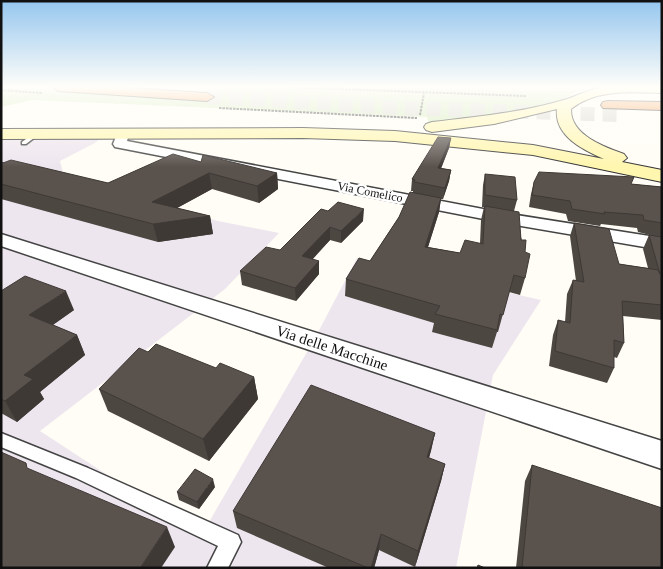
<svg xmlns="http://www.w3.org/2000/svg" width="663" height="569" font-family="'Times New Roman',serif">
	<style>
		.industrial { fill: #eee6ef }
		.farmland { fill: #f6f3d4 }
		.green { fill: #d5ebbd }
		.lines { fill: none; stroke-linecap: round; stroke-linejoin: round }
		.highway-tunnel { stroke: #dbdad3; stroke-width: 14; stroke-dasharray: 14 8; stroke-linecap: butt }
		.lane-casing { stroke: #444; stroke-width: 3 }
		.street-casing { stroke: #444; stroke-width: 3 }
		.secondary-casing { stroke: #333; stroke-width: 2 }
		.highway-casing { stroke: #222; stroke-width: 2 }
		.path { stroke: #333; stroke-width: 2; stroke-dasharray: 2.5 1; stroke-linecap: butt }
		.lane { fill: #fff; fill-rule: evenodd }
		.street { fill: #fff; fill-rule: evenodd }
		.secondary { fill: #fff6b0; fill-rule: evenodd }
		.highway { fill: #f5a25d; fill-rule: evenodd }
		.wall { fill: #4d4742 }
		.shaded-wall { fill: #3f3936 }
		.building { fill: #5a524d; stroke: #3f3936 }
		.labels { text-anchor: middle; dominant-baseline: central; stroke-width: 5; stroke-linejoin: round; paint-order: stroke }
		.far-street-label { font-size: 12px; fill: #111; stroke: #fff }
		.street-label { font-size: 15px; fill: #111; stroke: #fff }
	</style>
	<rect width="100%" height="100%" fill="#fffdf5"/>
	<path class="industrial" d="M1,135H104L95,143L60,161L64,177L218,221L279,233L225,289L40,431L201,536L315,338L357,258L541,300L493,375L456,568H1Z"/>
	<path class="farmland" d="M389,87H577L578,90L544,92Z"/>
	<path class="green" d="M1,87L202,101L221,87H389L544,92L578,90C546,116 469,119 429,124L427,117L32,100L1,107Z"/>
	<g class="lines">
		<path class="highway-tunnel" d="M207,97L400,108L619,115"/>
		<defs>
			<g id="lane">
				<path d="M34,133L39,134L26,144H22V142Z"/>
				<path d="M1,433L88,468L238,535L241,542L228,568H207L218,546L76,478L1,447Z"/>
			</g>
			<g id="street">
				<path d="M123,130L129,134L127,141L504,213L662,238V250L504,223L115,147L113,144L117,134Z"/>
				<path d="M1,234L662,441V469L1,246Z"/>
			</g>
			<path id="secondary" d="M604,87H662V93C631,92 596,89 571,109C570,135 604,147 624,154L627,158L622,162L662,170V182L533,155L395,141L303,138L1,139V129L303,128L395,131L533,145L604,159C583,150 554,136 557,109L494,124L432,132L426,130L424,127L426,124L432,122C475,117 526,112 567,99C579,95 590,89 604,87Z"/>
			<g id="highway">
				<path d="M52,87H117L207,93L214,97L207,101L58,91Z"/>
				<path d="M608,101L662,102V110L603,108L601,105L603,102Z"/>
			</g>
		</defs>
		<use href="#lane" class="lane-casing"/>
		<use href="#street" class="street-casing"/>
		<use href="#secondary" class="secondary-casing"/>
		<use href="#highway" class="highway-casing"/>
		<g class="path">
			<path d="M289,87L526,96"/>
			<path d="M1,90L43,93"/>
			<path d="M219,108L417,118"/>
			<path d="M420,115L424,93"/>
		</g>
		<use href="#lane" class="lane"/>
		<use href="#street" class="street"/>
		<use href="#secondary" class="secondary"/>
		<use href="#highway" class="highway"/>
	</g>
	<g class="wall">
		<path d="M451,138L449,148L441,168L451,170L449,181L443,199H441L439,212L428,247L460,253L480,243L481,220L484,207H482L483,185L485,174L517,200L514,211L525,252V278L520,295L509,292L498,332H497L492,348L432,332L434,323L345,296L346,279L370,261L399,217L413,192V191H411L412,179Z"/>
		<path d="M1,162L108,183L201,162L277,173L278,189L259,203L212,189L177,208L210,216L213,234L158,242L1,199Z"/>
		<path d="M534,182L631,184L662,187V320L623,316L624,343L617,358L614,357V368L607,383L549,366L553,335L558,320L565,322L567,294L573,280L576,281L570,236L574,223L619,264L648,268L643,249L649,235L658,237L638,232L637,228L601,224L600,226L568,221L566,214L529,207L531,194Z"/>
		<path d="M328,211L363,221L341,243L330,240L312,259L319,261V274L296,301L242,285L240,271L280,250Z"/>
		<path d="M1,291L74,310L53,325L77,335L85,355L40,392L44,399L17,422L1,413Z"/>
		<path d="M148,352L254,377L258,399L209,461L108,411L99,389Z"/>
		<path d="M435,433L429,458L445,464L441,481L415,567L379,550L374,568H329L237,528L233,511Z"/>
		<path d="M532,465L662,568H516L525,481Z"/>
		<path d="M215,487L199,509L179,500L177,492Z"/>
	</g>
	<g class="shaded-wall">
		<path d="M451,138L449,148L437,179L438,168Z"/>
		<path d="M451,170L449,181L443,199L445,188Z"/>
		<path d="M209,173L212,189L157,219L152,202Z"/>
		<path d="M277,173L278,189L259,203L257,186Z"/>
		<path d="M441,198L439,212L423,263L425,247Z"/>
		<path d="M364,209L363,221L341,243V231Z"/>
		<path d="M210,216L213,234L158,242L153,224Z"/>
		<path d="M330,227V240L303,270L302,256Z"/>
		<path d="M319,261V274L296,301L295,288Z"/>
		<path d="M66,291L74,310L38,335L29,315Z"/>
		<path d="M77,335L85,355L40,392L44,399L17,422L5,401L24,375Z"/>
		<path d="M254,377L258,399L209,461L203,439Z"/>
		<path d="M435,433L431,451L424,474L427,457Z"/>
		<path d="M445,464L441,481L415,567L418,551Z"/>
		<path d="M213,479L215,487L199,509L197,502Z"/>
		<path d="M167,527L175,547L161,568H140Z"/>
		<path d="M381,534L379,550L374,568H371Z"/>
	</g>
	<g class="building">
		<path d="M438,137L451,138L438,168L451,170L445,188L414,182L415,180L412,179Z"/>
		<path d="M173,154L201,162L203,155L277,173L257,186L209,173L152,202L210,216L153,224L1,184V162L3,163L11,160L108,183Z"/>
		<path d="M539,172L634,177L631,184L662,187V223L644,220L643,215L604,212L605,214L572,209L570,201L532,195L534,182Z"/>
		<path d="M485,174L515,177L517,200L485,195Z"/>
		<path d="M410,192L441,198L425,247L460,253L465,240L483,244L485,206L519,212L521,240H526L525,252L530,254L525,278L514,275L503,315L500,314L497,330L435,314L440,306L346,279L359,258L370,261L399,217Z"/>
		<path d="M338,202L364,209L341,231L330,227L302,256L319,261L295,288L240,271L266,247L280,250L321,209L328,211Z"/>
		<path d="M574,223L609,229L619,264L658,270L660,274L649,235L662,237V305L622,301L624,343L614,340V368L555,351L558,320L570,323L573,280L584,282Z"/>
		<path d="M25,276L66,291L29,315L77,335L24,375L33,379L5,401L1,399V291Z"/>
		<path d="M156,344L216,368L220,363L254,377L203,439L99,389L139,348L148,352Z"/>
		<path d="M311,385L435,433L427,457L445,464L418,551L381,534L371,568H368L233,511Z"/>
		<path d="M1,452L26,463L27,468L167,527L140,568H1Z"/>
		<path d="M532,465L662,508V568H522Z"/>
		<path d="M195,469L213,479L197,502L177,492Z"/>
		<path d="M478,565L485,568H477Z"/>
	</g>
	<linearGradient id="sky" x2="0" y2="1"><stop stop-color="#95c6ee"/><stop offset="0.52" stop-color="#fffefa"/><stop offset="1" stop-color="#fffefa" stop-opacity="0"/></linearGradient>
	<rect width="663" height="167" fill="url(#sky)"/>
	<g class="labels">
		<g class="far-street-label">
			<text transform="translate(370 192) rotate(11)">Via Comelico</text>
		</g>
		<g class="street-label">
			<text transform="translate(332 348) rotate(18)">Via delle Macchine</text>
		</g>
	</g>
	<rect width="663" height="569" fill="none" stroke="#111111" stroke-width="5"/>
</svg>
